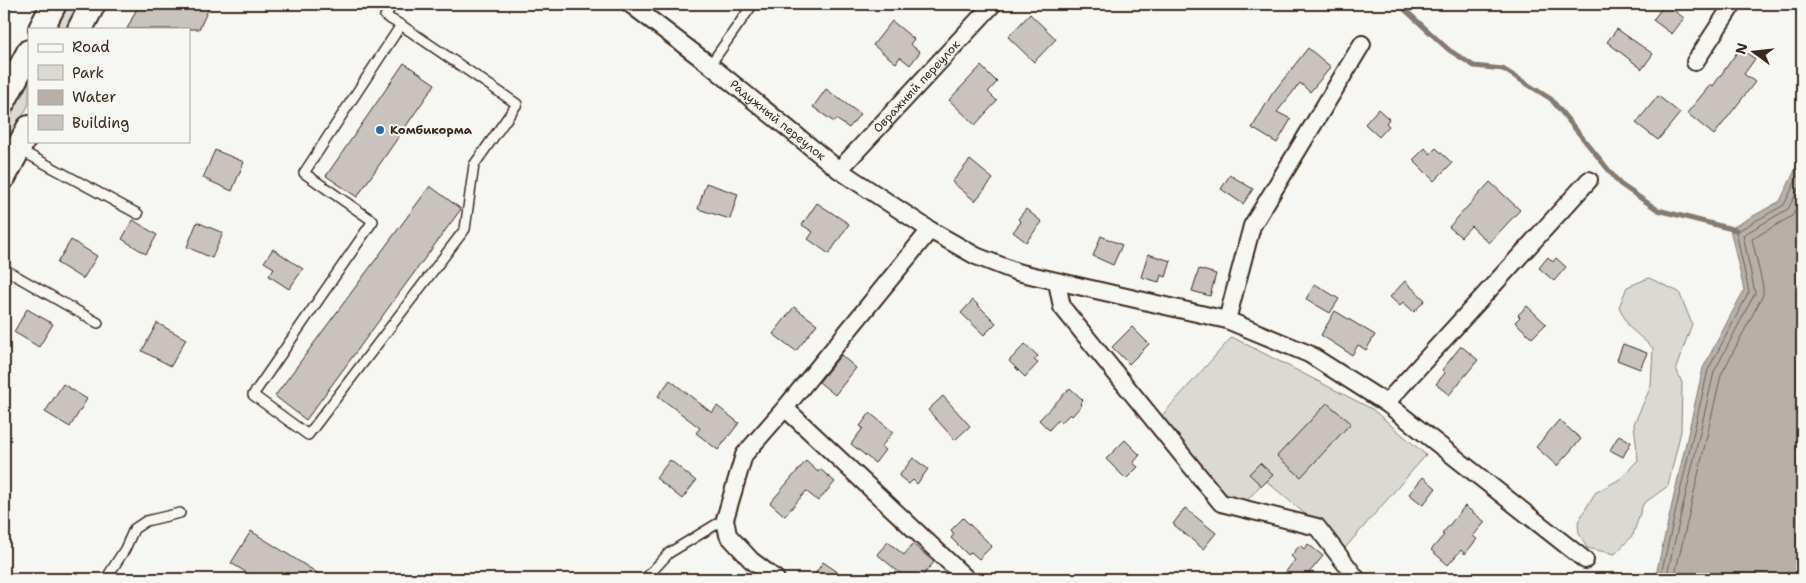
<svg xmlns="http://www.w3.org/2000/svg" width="1806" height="583" font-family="'Shantell Sans',sans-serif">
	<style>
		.green { fill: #dad9d3; stroke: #8a8278 }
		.water { fill: #b6b0a9; stroke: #857a71 }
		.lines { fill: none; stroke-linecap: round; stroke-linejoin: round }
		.shore { stroke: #6c6056; stroke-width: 1 }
		.stream { stroke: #857a71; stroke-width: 5 }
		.building { fill: #c8c3be; stroke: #3b2a1e }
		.service-casing { stroke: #3b2a1e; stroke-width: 12 }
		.minor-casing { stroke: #3b2a1e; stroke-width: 20 }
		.secondary-casing { stroke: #3b2a1e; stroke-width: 28 }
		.service { stroke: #f6f6f2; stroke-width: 9 }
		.minor { stroke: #f6f6f2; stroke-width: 16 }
		.secondary { stroke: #f6f6f2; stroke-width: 24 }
		.poi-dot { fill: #1f6fb2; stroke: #f6f6f2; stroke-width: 2 }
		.labels { text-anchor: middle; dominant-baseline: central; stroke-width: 4; stroke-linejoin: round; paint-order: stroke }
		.street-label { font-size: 12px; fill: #3b2a1e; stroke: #f6f6f2 }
		.poi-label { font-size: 12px; font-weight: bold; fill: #3b2a1e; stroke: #f6f6f2; text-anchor: start }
	</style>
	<rect width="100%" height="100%" fill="#f6f6f2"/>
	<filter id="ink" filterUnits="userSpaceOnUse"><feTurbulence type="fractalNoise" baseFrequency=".02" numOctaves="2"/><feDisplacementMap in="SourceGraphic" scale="10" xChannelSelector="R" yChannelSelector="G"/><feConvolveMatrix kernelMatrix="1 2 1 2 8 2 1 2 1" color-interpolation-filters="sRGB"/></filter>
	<g filter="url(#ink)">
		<g class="green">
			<path d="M68,4H81L68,29H56Z"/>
			<path d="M29,81V104L4,152V129Z"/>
			<path d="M1649,278L1679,292L1692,324L1676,368L1682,383L1681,431L1668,486L1643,504L1633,535L1615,554L1587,548L1579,533L1578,522L1595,493L1620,479L1638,460L1634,424L1651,386L1653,348L1629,327L1619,307L1627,287Z"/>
			<path d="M1232,337L1372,409L1426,455L1345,548L1265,480L1245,503L1212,493L1157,421Z"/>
		</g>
		<path class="water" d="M1802,156V579H1655L1703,368L1744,290L1730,229L1780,201Z"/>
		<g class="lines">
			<g class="shore">
				<path d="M1660,579L1708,370L1749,292L1736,232L1784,205L1802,168"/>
				<path d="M1666,579L1714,372L1755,293L1743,235L1788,209L1802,182"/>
				<path d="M1674,579L1721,375L1763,295V287L1752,239L1792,216L1802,199"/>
			</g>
			<path class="stream" d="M1388,4L1403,8L1449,50L1474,66L1503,69L1551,99L1620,184L1658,210L1736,230"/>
		</g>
		<g class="building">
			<path d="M139,4H211L199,29H127Z"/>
			<path d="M1665,4L1684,18L1672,34L1653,20Z"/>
			<path d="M1030,14L1056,39L1034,62L1008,37Z"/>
			<path d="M892,21L914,39L910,44L920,52L910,65L900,57L896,63L873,45Z"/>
			<path d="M1617,29L1653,54L1642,69L1607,42Z"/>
			<path d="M1308,48L1331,67L1310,92L1300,83L1277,112L1291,119L1277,143L1252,128L1272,94Z"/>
			<path d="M1740,48L1755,59L1744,74L1755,82L1714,135L1687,113L1711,84L1713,86Z"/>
			<path d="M404,63L435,84L357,197L326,176Z"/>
			<path d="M981,66L997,82L988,92L997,101L975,125L949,100Z"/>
			<path d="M826,89L860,114L849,128L836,119L834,122L813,107Z"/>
			<path d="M1658,96L1680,113L1658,140L1636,123Z"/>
			<path d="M1378,109L1389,119L1386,123L1389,126L1379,137L1365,124Z"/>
			<path d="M1425,148L1430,154L1436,148L1452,163L1434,181L1413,160Z"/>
			<path d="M215,150L244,162L232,191L203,178Z"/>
			<path d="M970,160L993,179L975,201L952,182Z"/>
			<path d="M1230,175L1253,189L1243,204L1221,189Z"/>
			<path d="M1490,182L1520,210L1489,243L1471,226L1461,237L1449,227Z"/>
			<path d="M706,183L738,194L730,219L698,209Z"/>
			<path d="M430,186L461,209L306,420L275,396Z"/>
			<path d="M817,203L849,224L829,254L808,239L813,232L802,225Z"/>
			<path d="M1026,209L1042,222L1026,242L1013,232L1021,222L1018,219Z"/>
			<path d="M133,220L157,235L146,254L122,239Z"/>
			<path d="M197,222L223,233L212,258L187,247Z"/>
			<path d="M1101,236L1122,245L1113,265L1093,256Z"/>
			<path d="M71,240L97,256L83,279L57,263Z"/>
			<path d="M273,249L303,269L289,289L269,276L274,268L264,262Z"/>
			<path d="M1148,254L1171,261L1166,277L1161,275L1159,282L1141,277Z"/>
			<path d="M1548,257L1553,262L1556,258L1566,267L1554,281L1539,268Z"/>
			<path d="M1199,269L1216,274L1210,296L1192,291Z"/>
			<path d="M1405,281L1425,300L1414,312L1403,302L1400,306L1390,297Z"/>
			<path d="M1315,284L1339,299L1330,313L1306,299Z"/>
			<path d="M973,300L996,323L984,335L961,313Z"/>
			<path d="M1527,306L1546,324L1532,338L1515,322L1520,317L1518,315Z"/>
			<path d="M794,307L817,324L796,351L773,334Z"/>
			<path d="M27,309L53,324L39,347L14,332Z"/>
			<path d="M1335,311L1375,335L1366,350L1358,345L1352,355L1321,335Z"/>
			<path d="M157,323L186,339L171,366L142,351Z"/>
			<path d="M1132,327L1149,344L1129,364L1112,347Z"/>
			<path d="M1025,344L1038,356L1034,360L1038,363L1025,377L1009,361Z"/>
			<path d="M1623,344L1647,353L1640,369L1617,360Z"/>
			<path d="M1461,346L1478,360L1449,395L1436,384L1445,373L1442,370Z"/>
			<path d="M841,355L856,368L835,395L819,382Z"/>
			<path d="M670,380L712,413L717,406L739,423L718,450L696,433L700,428L658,396Z"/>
			<path d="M63,384L87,399L70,427L45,412Z"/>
			<path d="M1070,388L1083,400L1080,403L1082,405L1072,416L1070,414L1061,423L1058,420L1049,430L1039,420Z"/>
			<path d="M943,396L970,426L955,440L928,410Z"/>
			<path d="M1327,403L1351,423L1301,477L1277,456Z"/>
			<path d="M870,413L893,432L881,447L885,450L875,463L851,444L863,428L860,426Z"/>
			<path d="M1559,420L1581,439L1557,466L1536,447Z"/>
			<path d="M1619,435L1631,442L1623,457L1610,450Z"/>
			<path d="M1125,440L1140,455L1133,463L1138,467L1126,479L1106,459Z"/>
			<path d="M913,458L928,469L917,484L913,480L909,484L899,476Z"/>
			<path d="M670,460L696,481L682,499L656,478Z"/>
			<path d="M806,461L818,472L820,469L835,482L818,501L806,491L785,516L770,503Z"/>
			<path d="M1260,463L1273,475L1262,486L1249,474Z"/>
			<path d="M1423,477L1436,488L1423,505L1409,494Z"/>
			<path d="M1465,506L1485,522L1473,536L1477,539L1465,554L1461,550L1448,565L1431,550L1444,535L1442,534Z"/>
			<path d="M1185,508L1216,533L1203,549L1173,524Z"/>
			<path d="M963,518L992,546L979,559L971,552L968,555L951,538L954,534L951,530Z"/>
			<path d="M251,531L327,579H257L231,563Z"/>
			<path d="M888,542L904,555L913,544L934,562L920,579H907L877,554Z"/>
			<path d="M1308,544L1323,556L1304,579H1280L1295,560L1291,556L1300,545L1304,549Z"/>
			<path d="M823,562L848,579H823L815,574Z"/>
		</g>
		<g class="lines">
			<defs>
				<g id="service">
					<path d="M393,4L385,16L401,25L517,104L474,165L465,229L308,435L253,395L373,221L304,173L401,25"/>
					<path d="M710,65L753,4"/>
					<path d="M18,149L138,214"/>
					<path d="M4,269L98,323"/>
					<path d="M106,579L125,549L134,529L146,521L180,513"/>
					<path d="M645,579L669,553L725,519"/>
				</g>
				<g id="minor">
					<path id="s1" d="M630,4L710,65L839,170L930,230L976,256L1017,272L1227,320L1309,354L1386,403L1585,560"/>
					<path d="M1695,62L1733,4"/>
					<path id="s2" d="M839,170L993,4"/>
					<path d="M1057,282L1062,307L1221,503L1317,527L1357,579"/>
					<path d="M1227,320L1252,226L1362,44"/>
					<path d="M1386,403L1589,180"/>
					<path d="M785,408L967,579"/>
					<path d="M776,579L751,560L728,535L725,519L744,455L785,408L930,230"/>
				</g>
				<g id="secondary">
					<path d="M41,29L54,4"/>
					<path d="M80,29L93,4"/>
					<path d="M4,100L29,52"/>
					<path d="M4,176L29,128"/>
				</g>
			</defs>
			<use href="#service" class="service-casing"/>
			<use href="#minor" class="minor-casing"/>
			<use href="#secondary" class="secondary-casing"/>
			<use href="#service" class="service"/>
			<use href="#minor" class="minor"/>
			<use href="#secondary" class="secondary"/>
		</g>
	</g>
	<circle class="poi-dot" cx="380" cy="130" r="5"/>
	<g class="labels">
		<g class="street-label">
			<text stroke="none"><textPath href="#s2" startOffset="114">Овражный переулок</textPath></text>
			<text stroke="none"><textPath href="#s1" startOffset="188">Радужный переулок</textPath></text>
		</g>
		<g class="poi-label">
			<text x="390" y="130">Комбикорма</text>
		</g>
	</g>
	<rect width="1806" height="583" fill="none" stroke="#f6f6f2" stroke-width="20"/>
	<rect x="10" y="10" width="1786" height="563" fill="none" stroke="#3b2a1e" stroke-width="2" filter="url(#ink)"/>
	<rect x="28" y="28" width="162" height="115" fill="#f6f6f2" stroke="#aba49d"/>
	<rect x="38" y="44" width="25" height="8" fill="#f6f6f2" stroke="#aba49d"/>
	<text x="72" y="52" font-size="15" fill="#3b2a1e">Road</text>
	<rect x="38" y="65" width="25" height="15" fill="#dad9d3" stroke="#aba49d"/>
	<text x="72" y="78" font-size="15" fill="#3b2a1e">Park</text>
	<rect x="38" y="90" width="25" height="15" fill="#b6b0a9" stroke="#aba49d"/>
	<text x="72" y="102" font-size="15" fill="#3b2a1e">Water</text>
	<rect x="38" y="115" width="25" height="15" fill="#c8c3be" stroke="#aba49d"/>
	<text x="72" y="128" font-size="15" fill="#3b2a1e">Building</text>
	<g transform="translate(1754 52) rotate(285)" stroke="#f6f6f2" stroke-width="4" paint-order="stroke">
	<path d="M0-4L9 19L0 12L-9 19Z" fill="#3b2a1e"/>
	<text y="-8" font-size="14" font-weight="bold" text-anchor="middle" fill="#3b2a1e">N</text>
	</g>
</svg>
